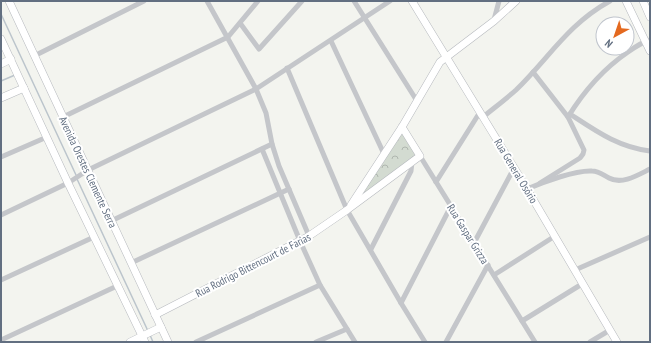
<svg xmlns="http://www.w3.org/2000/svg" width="651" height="343" font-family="'PT Sans Narrow',sans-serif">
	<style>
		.park { fill: url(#park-crowns) }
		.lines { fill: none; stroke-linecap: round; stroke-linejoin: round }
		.stream { stroke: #bcc5cc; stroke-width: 1.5 }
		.secondary-casing { stroke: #b6b9be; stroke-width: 8 }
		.street { stroke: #c4c6ca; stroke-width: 5 }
		.secondary { stroke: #fff; stroke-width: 7 }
		.labels { text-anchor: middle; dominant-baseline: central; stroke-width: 4; stroke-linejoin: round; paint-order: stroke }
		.street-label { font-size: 11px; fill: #626f81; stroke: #fff }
	</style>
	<defs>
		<pattern id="park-crowns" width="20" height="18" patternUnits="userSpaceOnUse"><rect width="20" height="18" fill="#d3dbd1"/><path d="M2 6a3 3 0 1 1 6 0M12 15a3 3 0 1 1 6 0" fill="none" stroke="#afb6af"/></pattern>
	</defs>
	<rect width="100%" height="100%" fill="#f3f4ef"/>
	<path class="park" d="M402,131L416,156L359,198Z"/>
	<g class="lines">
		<g class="stream">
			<path d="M1,14L76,175"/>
			<path d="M1,81L15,75"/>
			<path d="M77,179L148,331"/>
			<path d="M150,335L153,342"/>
		</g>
		<defs>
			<g id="secondary">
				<path d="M9,1L168,342"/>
				<path d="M412,1L527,189L617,342"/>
				<path d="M626,1L650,51"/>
				<path d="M643,1L650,17"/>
				<path d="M1,39L68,183L145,342"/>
				<path d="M1,64L11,59"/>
				<path d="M1,98L24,88"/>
				<path d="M351,205L402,127L440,62L494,21L516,1"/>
				<path d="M155,315L309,236L347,210L420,156L402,127"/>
				<path d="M130,342L161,327"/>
			</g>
		</defs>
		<use href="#secondary" class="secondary-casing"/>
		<g class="street">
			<path d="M207,1L256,89L266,113L272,144L279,166L309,236"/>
			<path d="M354,1L417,101"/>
			<path d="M494,20L499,1"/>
			<path d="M240,23L259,49L302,1"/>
			<path d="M331,41L384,154"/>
			<path d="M34,56L144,1"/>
			<path d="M287,68L347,210L401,303L425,342"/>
			<path d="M533,72L568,117L584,150L583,154L580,158L540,183"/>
			<path d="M570,114C596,131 618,147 650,151"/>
			<path d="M63,117L228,37L258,1"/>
			<path d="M483,117C494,108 506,99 516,90C549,58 568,24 610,1"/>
			<path d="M568,117C584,91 603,69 628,52C635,47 642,42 650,40"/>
			<path d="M262,149L300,241L320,285L355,342"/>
			<path d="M420,156L535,342"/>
			<path d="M1,157L47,137"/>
			<path d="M436,182L480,112"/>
			<path d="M527,189C543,182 576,170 592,171C599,171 603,175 609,178C622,185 638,175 650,169"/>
			<path d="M1,215L68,183L88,170L256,89L390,1"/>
			<path d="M111,221L272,144"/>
			<path d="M474,243L514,168"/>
			<path d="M371,249L411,171L412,162"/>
			<path d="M131,263L289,189"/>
			<path d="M575,270L650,237"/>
			<path d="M494,275L555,236"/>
			<path d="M1,280L94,237"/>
			<path d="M401,303L451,206"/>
			<path d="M522,321L582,284"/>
			<path d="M1,340L117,286"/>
			<path d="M196,342L320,285"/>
			<path d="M316,342L347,329"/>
			<path d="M446,342L488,265"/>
			<path d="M590,342L610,330"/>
		</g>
		<use href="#secondary" class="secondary"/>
	</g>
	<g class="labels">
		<g class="street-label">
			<text transform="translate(516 171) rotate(59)">Rua General Osório</text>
			<text transform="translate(88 172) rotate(65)">Avenida Orestes Clemente Serra</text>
			<text transform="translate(468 234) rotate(58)">Rua Gaspar Grizza</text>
			<text transform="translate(253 265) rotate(-27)">Rua Rodrigo Bittencourt de Farias</text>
		</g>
	</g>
	<rect width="651" height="343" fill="none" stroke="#626f81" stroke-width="4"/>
	<g transform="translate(615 36) rotate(220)"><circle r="19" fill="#ffffff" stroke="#c0c5cd"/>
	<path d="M0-3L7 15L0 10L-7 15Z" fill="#e4691f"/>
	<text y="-6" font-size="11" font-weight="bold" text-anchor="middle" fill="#626f81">N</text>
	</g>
</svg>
